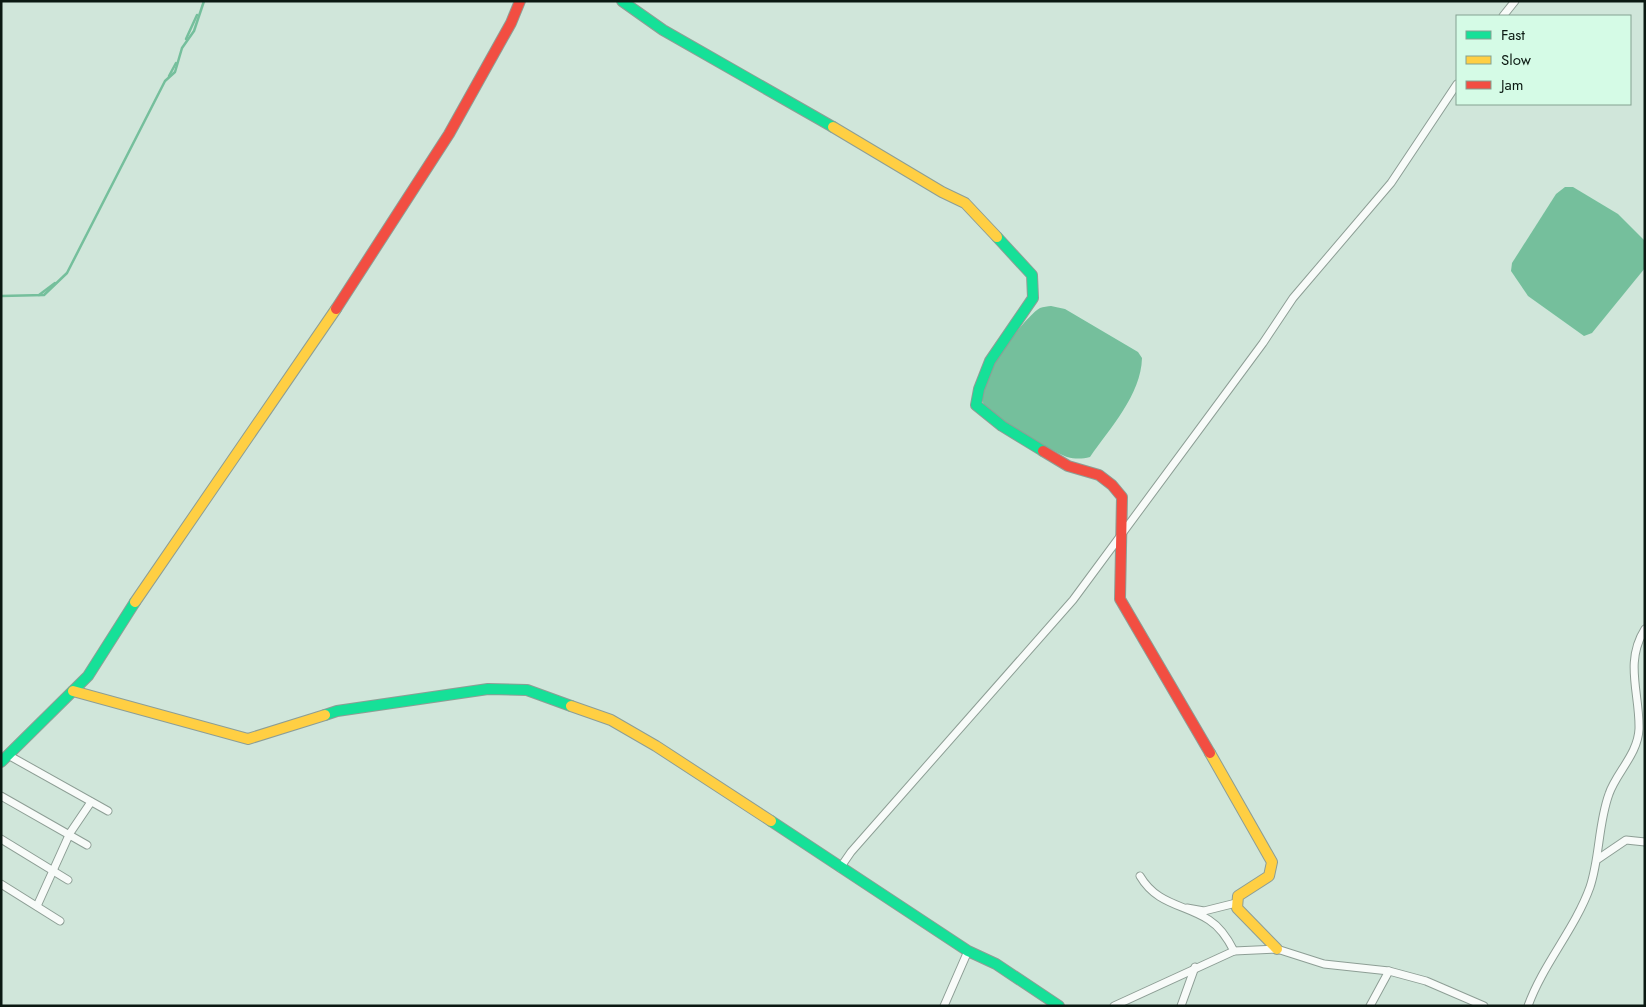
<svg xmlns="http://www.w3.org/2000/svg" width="1646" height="1007" font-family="Jost,sans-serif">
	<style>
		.water { fill: #75bf9c }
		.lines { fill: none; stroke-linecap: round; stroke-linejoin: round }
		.stream { stroke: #75bf9c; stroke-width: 2.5 }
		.street-casing { stroke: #8d9e95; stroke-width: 9 }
		.fast-casing { stroke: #8d9e95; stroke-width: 12 }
		.slow-casing { stroke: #8d9e95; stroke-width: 12 }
		.jam-casing { stroke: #8d9e95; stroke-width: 12 }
		.street { stroke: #f8fbf9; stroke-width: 7 }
		.fast { stroke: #16e098; stroke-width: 10 }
		.slow { stroke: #ffcf43; stroke-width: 10 }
		.jam { stroke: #f24e42; stroke-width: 10 }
	</style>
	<rect width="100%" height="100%" fill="#d0e6da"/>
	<g class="water">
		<path d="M1565,187H1573L1618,214L1645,241V268L1592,333L1584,336L1528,296L1511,271L1512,263L1556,194Z"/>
		<path d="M1051,306L1065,309L1138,352L1142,358C1141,395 1110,428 1090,457C1082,459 1075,459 1067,457C1050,450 986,417 982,400C978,380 1023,318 1040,308C1043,307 1048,306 1051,306Z"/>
	</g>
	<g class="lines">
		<g class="stream">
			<path d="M186,39L197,15"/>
			<path d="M169,76L176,63"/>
			<path d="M39,295L55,283"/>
			<path d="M1,296L44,295L67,273L165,81L175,72L182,48L194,31L204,1"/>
		</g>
		<defs>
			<g id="street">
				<path d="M1503,16L1515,1"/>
				<path d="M8,755L108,811"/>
				<path d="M1,796L87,845"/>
				<path d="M1,839L68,880"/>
				<path d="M1598,859L1626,840L1645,842"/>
				<path d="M840,868L851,852L1073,600L1263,343L1293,298L1391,183L1457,84"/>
				<path d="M1140,876C1157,905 1184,904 1209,920C1220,927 1228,939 1234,951"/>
				<path d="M1,884L60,921"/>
				<path d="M37,906L70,833L91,802"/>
				<path d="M1187,908L1204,911L1236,903"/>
				<path d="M944,1006L968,951"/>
				<path d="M1114,1006L1234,951L1277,949L1324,964L1389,971L1426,981L1484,1006"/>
				<path d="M1181,1006L1195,967"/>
				<path d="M1370,1006L1389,971"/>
				<path d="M1528,1006C1543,964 1575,929 1590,887C1600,857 1598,824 1609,794C1616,773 1638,754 1639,729C1640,694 1624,662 1645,629"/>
			</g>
			<g id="fast">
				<path d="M622,1L663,30L833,127"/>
				<path d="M997,237L1032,275L1033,298L990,361L979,389L976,405L1002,426L1043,451"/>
				<path d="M325,715L337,711L488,689L527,690L571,706"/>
				<path d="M1,762L88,676L135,602"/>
				<path d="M771,821L968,951L996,964L1059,1006"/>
			</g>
			<g id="slow">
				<path d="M833,127L942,192L965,203L997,237"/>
				<path d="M135,602L336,309"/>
				<path d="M73,691L248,739L325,715"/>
				<path d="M571,706L611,720L656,746L771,821"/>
				<path d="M1210,753L1272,862L1269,876L1238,896L1237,908L1277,949"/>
			</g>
			<g id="jam">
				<path d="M336,309L449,134L511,23L520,1"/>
				<path d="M1043,451L1068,466L1099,475L1112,485L1122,497L1120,599L1210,753"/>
			</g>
		</defs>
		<use href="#street" class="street-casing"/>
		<use href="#fast" class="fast-casing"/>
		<use href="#slow" class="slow-casing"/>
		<use href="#jam" class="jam-casing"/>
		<use href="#street" class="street"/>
		<use href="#fast" class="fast"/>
		<use href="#slow" class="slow"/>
		<use href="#jam" class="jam"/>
	</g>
	<rect width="1646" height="1007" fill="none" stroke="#0b1912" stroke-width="5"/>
	<rect x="1456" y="15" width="175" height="90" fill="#d5fbe6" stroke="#84a191"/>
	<rect x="1466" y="31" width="25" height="8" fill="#16e098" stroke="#84a191"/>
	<text x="1501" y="40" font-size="15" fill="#0b1912">Fast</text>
	<rect x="1466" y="56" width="25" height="8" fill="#ffcf43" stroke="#84a191"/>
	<text x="1501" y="65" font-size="15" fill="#0b1912">Slow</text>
	<rect x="1466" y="81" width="25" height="8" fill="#f24e42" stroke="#84a191"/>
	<text x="1501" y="90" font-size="15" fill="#0b1912">Jam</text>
</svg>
